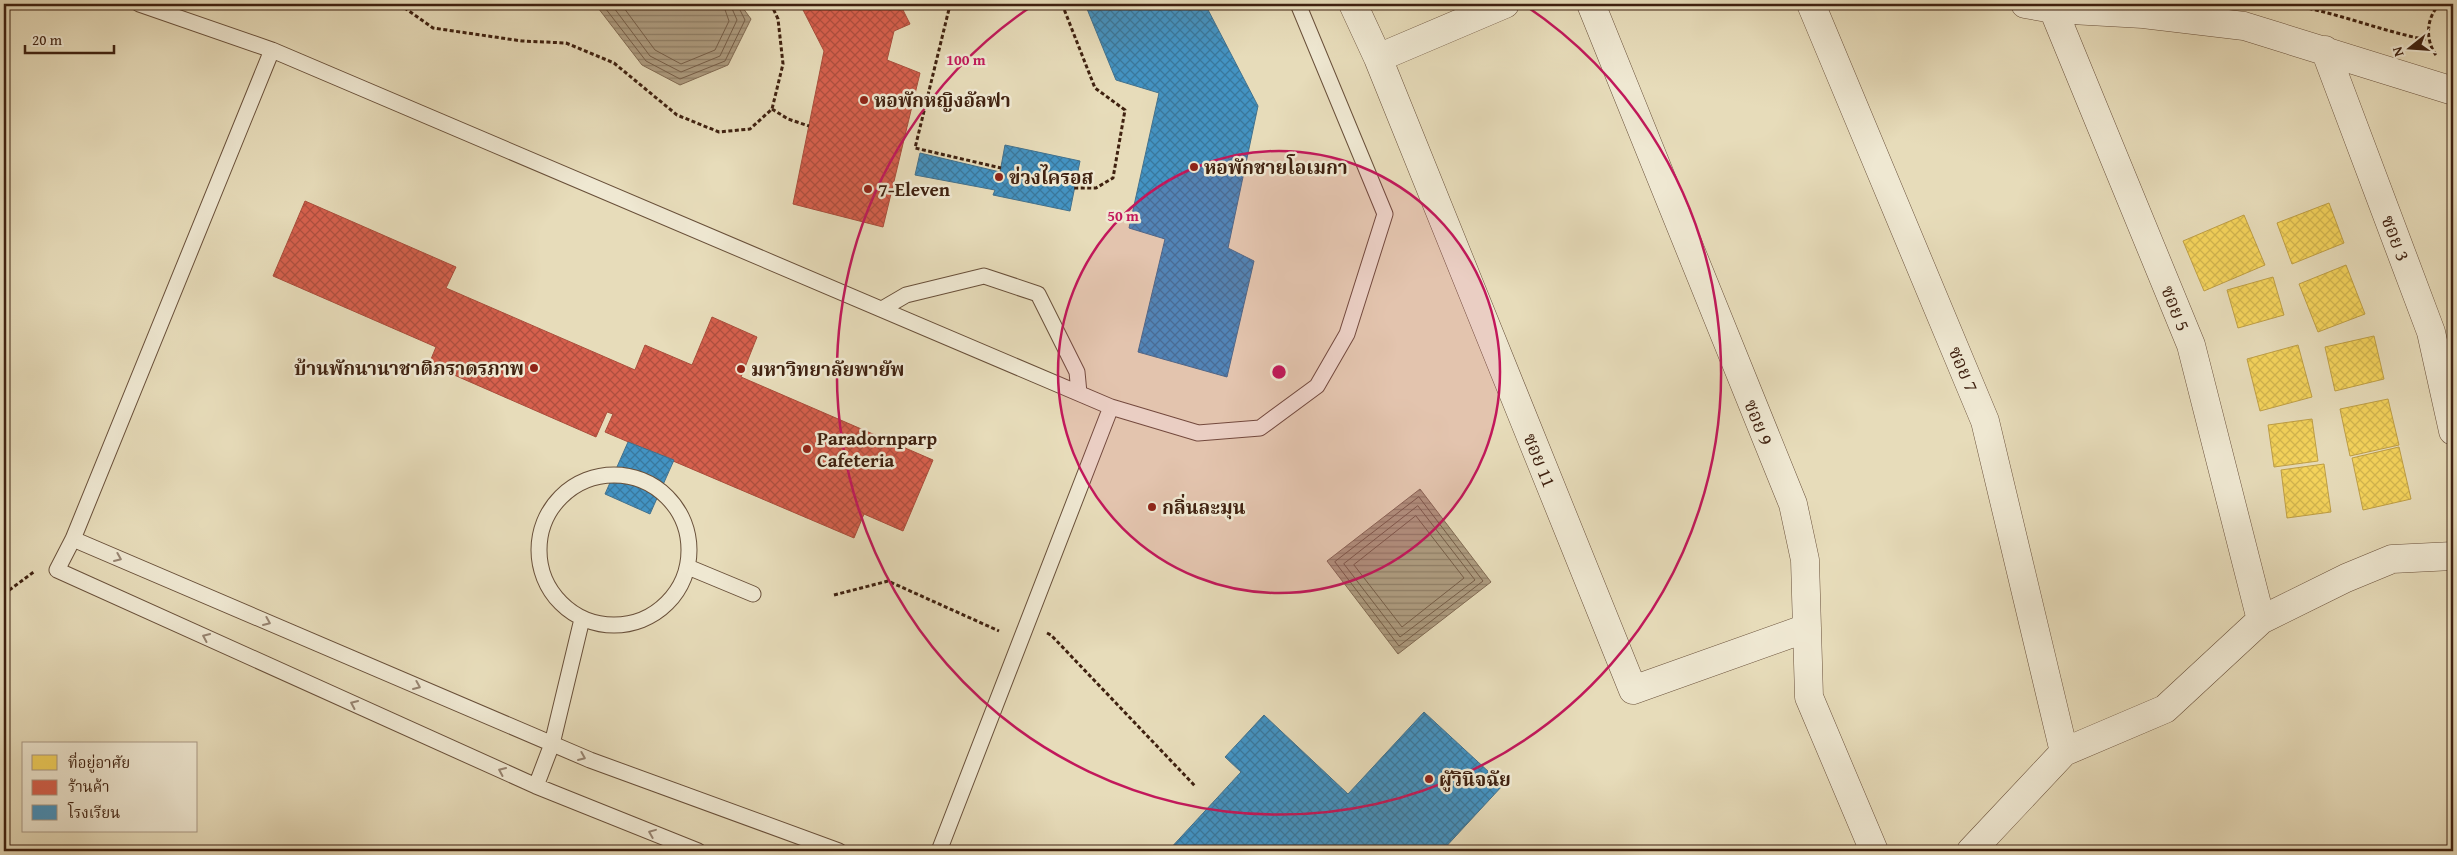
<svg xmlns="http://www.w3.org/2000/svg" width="2457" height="855" font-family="'Gentium Book Plus','Noto Serif Thai',serif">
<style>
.water{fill:url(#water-rules);stroke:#826b53}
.homes{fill:url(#homes-cross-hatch);stroke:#bf9f45}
.shops{fill:url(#shops-cross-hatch);stroke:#a94d3b}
.schools{fill:url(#schools-cross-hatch);stroke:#42718d}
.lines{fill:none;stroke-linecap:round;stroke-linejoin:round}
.shore{stroke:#765e48;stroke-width:1}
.lane-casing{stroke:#69503a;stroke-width:17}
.street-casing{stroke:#69503a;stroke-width:29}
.path{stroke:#3f2110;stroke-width:3;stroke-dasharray:4 2.5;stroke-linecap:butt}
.lane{stroke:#efe8d2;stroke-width:15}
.street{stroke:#efe8d2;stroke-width:28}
.oneway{stroke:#978471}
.ring{fill:none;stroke:#c2185b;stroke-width:2.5}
.poi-dot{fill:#8f2418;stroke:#efe8d2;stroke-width:2}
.labels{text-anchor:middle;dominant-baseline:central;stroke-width:5;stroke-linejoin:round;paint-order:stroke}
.poi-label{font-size:19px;font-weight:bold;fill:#3f2110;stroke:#efe8d2;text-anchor:start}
.street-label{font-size:19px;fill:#3f2110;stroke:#efe8d2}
.centre{fill:#c2185b;stroke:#efe8d2;stroke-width:2.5}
.ring-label{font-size:15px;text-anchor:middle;font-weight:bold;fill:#c2185b;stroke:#efe8d2;stroke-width:5;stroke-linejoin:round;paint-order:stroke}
</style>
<defs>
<pattern id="water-rules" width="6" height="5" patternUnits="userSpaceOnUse" patternTransform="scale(1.25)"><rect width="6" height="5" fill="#ae9c80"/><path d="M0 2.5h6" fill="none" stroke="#8f7f67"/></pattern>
<pattern id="homes-cross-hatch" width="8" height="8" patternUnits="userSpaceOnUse" patternTransform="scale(1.25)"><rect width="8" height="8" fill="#f6d55c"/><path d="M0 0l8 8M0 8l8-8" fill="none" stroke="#d4b74f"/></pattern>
<pattern id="shops-cross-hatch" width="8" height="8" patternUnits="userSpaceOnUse" patternTransform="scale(1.25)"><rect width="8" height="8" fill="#d6604d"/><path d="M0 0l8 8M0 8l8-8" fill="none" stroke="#af4f3f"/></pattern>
<pattern id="schools-cross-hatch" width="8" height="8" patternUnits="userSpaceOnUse" patternTransform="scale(1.25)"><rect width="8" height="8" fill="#4393c3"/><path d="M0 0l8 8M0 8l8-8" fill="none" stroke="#39789d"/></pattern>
</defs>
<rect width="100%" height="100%" fill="#e7dcba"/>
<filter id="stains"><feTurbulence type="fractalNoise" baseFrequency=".004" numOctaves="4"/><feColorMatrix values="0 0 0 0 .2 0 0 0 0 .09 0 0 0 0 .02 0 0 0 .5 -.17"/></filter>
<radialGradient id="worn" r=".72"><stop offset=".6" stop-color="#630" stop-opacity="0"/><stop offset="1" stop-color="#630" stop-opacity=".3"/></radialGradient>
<!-- water -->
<path class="water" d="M595,4h145l11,15 -23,46 -48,20 -38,-20z
M1420,489l71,93 -93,72 -71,-93z"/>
<!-- homes -->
<path class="homes" d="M2329,203l15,40 -52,21 -15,-41z
M2244,215l21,50 -61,26 -21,-50z
M2346,265l19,49 -47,18 -19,-48z
M2273,277l11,38 -46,13 -11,-38z
M2374,336l10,43 -49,12 -10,-44z
M2298,345l14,52 -52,14 -13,-52z
M2388,399l11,46 -49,11 -10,-47z
M2312,419l6,42 -44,6 -6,-42z
M2399,447l12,52 -48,11 -11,-52z
M2324,464l7,48 -44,6 -6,-48z"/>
<!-- shops -->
<path class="shops" d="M800,4h100l10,20 -16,7 -7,29 33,13 -37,154 -90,-23 31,-153z
M305,201l151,66 -10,21 189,82 10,-25 47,20 20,-48 45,20 -16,40 192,83 -30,71 -39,-17 -10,24 -249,-106 8,-18 -6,-2 -11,25 -167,-73 7,-17 -163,-71z"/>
<!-- schools -->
<path class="schools" d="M1085,4h120l53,102 -30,142 26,13 -27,116 -89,-25 27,-113 -36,-11 30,-135 -43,-13z
M1005,145l75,16 -10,50 -77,-16 2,-5 -80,-15 5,-22 80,19z
M628,442l46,18 -24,54 -45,-20z
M1424,712l79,73 -61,66h-274l73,-79 -16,-15 39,-42 84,79z"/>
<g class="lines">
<!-- shore -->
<path class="shore" d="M602,4l44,57 34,18 45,-18 20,-41 -8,-16
M611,4l39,52 31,16 39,-16 17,-36 -7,-16
M621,4l34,46 26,14 34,-14 14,-29 -6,-17
M1419,497l64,84 -84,65 -64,-84z
M1418,506l57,74 -75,57 -56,-73z
M1416,516l48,62 -62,49 -48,-62z"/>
<defs>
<path id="lane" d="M139,4l133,46 839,357 87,26 62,-5 57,-42 30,-52 38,-120 -87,-210
M272,50l-199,489 -16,31 479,216 162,65
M882,309l24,-14 78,-19 54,18 39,78 2,21
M539 550a75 75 0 1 1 150 0a75 75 0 1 1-150 0Z
M73,539l517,221 249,91
M688,567l65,27
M536,786l16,-42 30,-125
M939,851l172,-444"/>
<path id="street" d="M1353,4l25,54 255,632 174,-62
M1591,4l202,500 12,56 4,137 65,154
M1811,4l174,417 79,331
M2025,4l28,5 90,5 101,12 209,65
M2053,9l138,336 70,275
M2325,50l106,282 22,99
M1378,58l127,-54
M1971,851l93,-99 101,-43 96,-89 85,-42 46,-19 61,-3"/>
</defs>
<!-- lane casing -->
<use href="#lane" class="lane-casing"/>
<!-- street casing -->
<use href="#street" class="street-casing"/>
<!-- path -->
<path class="path" d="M399,4l34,24 89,13 44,2 48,20 63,52 42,17 31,-3 22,-20 11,-45 -5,-45 -7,-15
M946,4l3,5 -34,139 86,20
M1062,4l33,84 30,22 -12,68 -17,10h-22
M2283,4c49,6 96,27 145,36
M2436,55c-11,-15 -10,-38 4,-51
M772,109l16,10 21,7
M4,594l31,-23
M834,595l54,-14 111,50
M1047,633l4,2 145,152"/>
<!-- lane -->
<use href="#lane" class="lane"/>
<!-- street -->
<use href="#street" class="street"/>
</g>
<!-- one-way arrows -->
<defs><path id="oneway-chevron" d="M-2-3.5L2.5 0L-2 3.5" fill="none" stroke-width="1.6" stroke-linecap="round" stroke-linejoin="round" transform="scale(1.25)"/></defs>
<g class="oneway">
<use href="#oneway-chevron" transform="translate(118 558) rotate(23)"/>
<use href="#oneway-chevron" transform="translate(267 622) rotate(23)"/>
<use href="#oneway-chevron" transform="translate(206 637) rotate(-156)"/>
<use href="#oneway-chevron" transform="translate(417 686) rotate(23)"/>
<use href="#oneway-chevron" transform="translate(354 704) rotate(-156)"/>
<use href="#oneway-chevron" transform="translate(582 757) rotate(23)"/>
<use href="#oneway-chevron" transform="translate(502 771) rotate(-156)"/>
<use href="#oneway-chevron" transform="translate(652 833) rotate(-158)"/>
</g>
<!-- distance rings -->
<circle cx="1279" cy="372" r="221" fill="#c2185b" fill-opacity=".12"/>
<g class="ring">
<circle cx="1279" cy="372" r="221"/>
<path d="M1526 6A442 442 0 1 1 1032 6"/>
</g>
<!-- markers -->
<g class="poi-dot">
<circle cx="864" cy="100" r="5"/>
<circle cx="1194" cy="167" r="5"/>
<circle cx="999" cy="177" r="5"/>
<circle cx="868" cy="189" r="5"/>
<circle cx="534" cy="368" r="5"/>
<circle cx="741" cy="369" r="5"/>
<circle cx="807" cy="449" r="5"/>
<circle cx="1152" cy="507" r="5"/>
<circle cx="1429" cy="779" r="5"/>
</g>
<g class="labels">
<!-- poi labels -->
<g class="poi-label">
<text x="874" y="100">หอพักหญิงอัลฟา</text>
<text x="1204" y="167">หอพักชายโอเมกา</text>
<text x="1009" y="177">ข่วงไครอส</text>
<text x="878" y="189">7-Eleven</text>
<text x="524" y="368" text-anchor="end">บ้านพักนานาชาติภราดรภาพ</text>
<text x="751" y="369">มหาวิทยาลัยพายัพ</text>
<text x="817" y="438">Paradornparp<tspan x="817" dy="22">Cafeteria</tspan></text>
<text x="1162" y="507">กลิ่นละมุน</text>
<text x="1439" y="779">ผัูวินิจฉัย</text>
</g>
<!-- street labels -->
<g class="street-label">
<text transform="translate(2396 238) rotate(69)">ซอย 3</text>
<text transform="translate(2176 308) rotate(68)">ซอย 5</text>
<text transform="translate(1964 369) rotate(67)">ซอย 7</text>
<text transform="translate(1759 422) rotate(68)">ซอย 9</text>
<text transform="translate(1540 460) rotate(68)">ซอย 11</text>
</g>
</g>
<circle cx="1279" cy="372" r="8" class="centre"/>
<g class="ring-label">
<text x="966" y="65">100 m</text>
<text x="1123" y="221">50 m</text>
</g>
<!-- margin -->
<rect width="2457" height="855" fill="none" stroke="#e7dcba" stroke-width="20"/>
<rect x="5" y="5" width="2447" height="845" fill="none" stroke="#3f2110" stroke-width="2.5"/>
<rect x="10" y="10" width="2437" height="835" fill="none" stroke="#3f2110"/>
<!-- legend -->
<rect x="22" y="742" width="175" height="90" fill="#efe8d2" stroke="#a99884"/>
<rect x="32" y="755" width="25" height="15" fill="#f6d55c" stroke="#a99884"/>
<text x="68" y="768" font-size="15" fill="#3f2110">ที่อยู่อาศัย</text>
<rect x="32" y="780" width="25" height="15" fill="#d6604d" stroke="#a99884"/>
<text x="68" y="792" font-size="15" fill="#3f2110">ร้านค้า</text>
<rect x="32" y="805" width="25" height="15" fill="#4393c3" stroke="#a99884"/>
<text x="68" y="818" font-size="15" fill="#3f2110">โรงเรียน</text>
<!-- north arrow -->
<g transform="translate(2410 48) rotate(253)" stroke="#efe8d2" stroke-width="4" paint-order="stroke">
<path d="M0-4L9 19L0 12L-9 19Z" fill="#3f2110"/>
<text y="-8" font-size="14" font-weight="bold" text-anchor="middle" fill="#3f2110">N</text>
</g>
<!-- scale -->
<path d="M25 45v8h89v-8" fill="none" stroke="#3f2110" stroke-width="2.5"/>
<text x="32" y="45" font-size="15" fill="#3f2110" stroke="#efe8d2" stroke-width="4" paint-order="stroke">20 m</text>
<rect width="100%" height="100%" filter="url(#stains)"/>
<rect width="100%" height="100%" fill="url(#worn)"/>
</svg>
